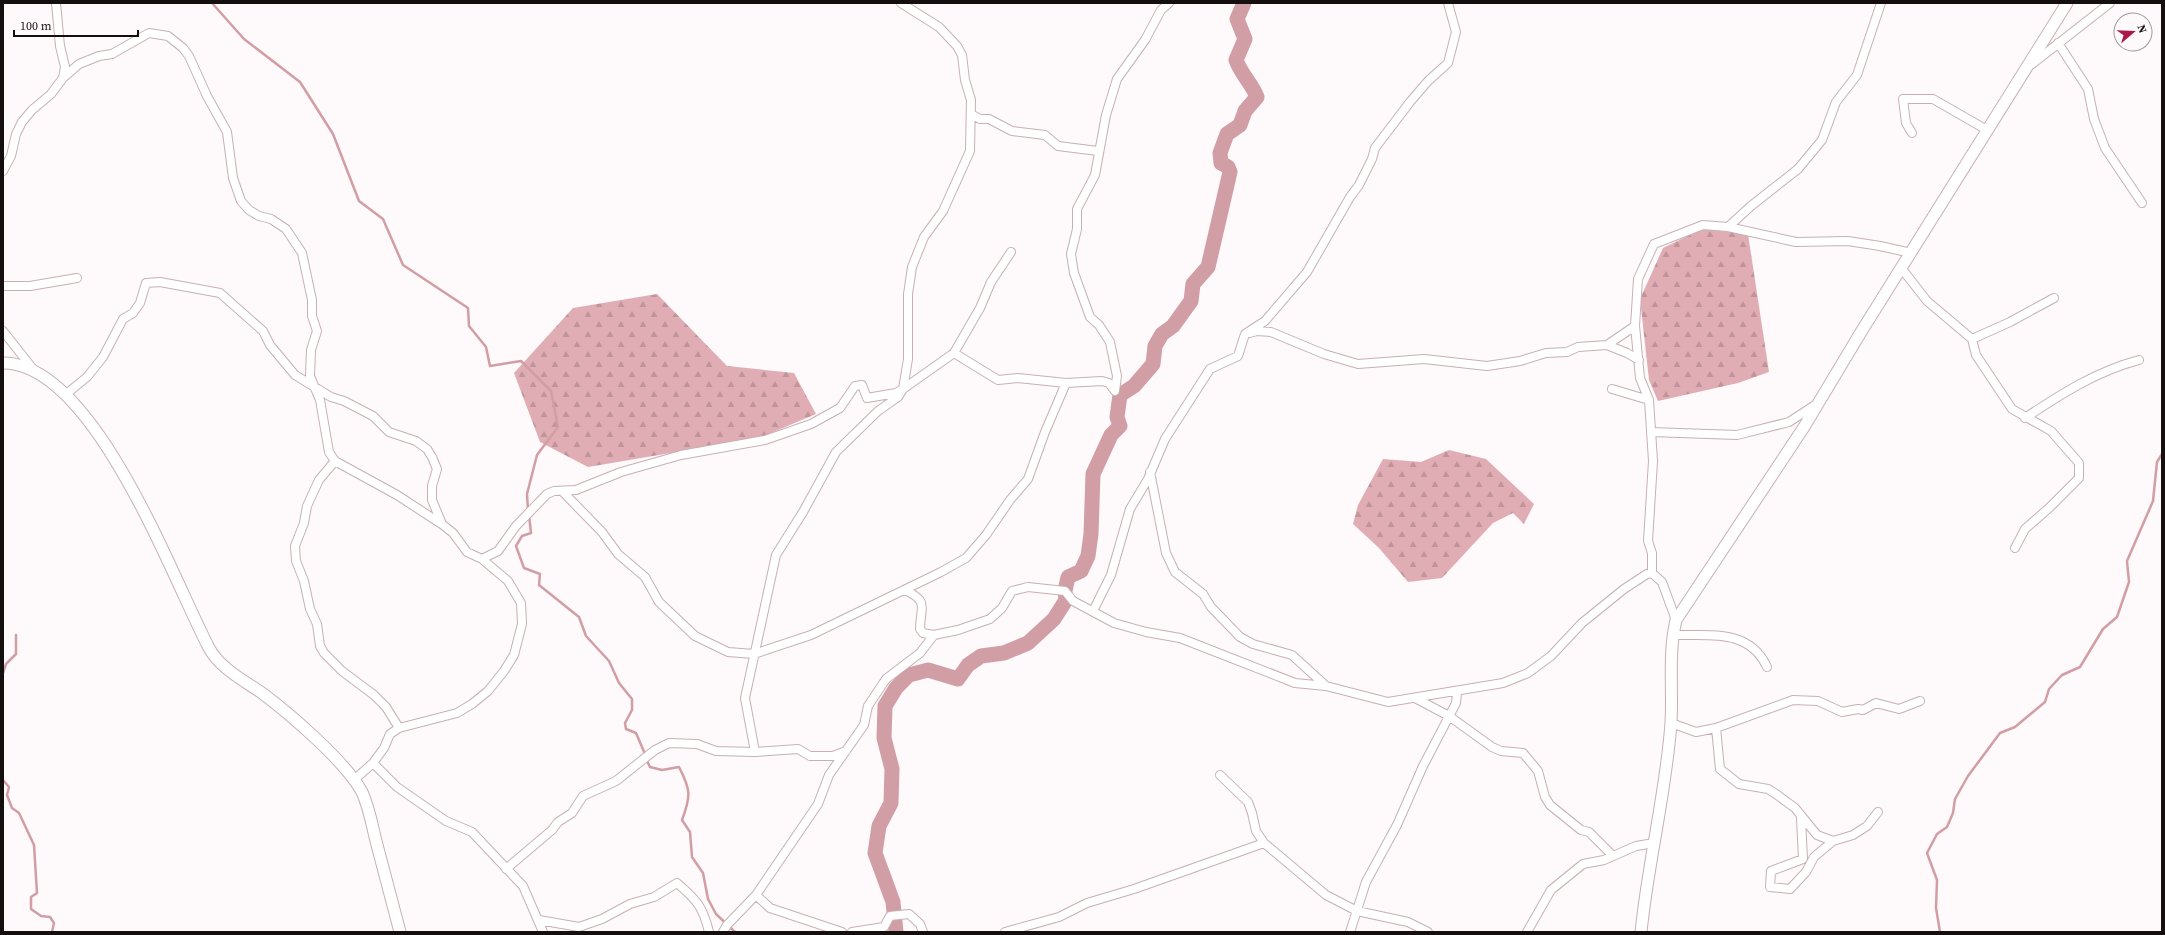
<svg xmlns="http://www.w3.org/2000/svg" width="2165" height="935" font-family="'Source Serif 4',serif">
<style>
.forest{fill:url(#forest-firs)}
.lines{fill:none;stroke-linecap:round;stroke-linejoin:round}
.stream{stroke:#d29ea5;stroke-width:2.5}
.river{stroke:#d29ea5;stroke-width:15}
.street-casing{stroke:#c7b0b3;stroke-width:10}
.secondary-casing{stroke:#c7b0b3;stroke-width:13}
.street{stroke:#fff;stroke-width:8}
.secondary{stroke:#fff;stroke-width:11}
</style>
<defs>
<pattern id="forest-firs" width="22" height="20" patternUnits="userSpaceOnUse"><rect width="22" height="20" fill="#e1adb4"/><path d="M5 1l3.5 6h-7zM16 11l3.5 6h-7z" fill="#c0949a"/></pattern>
</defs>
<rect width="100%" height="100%" fill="#fef9fa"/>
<!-- forest -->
<path class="forest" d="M1702,229l46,5 21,138 -31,11 -80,18 -9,-21 -9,-81 23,-51z
M657,294l70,72 67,7 22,41 -57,24 -171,29 -48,-25 -26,-69 59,-65z
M1449,450l37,9 48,45 -10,20 -11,-11 -20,10 -51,55 -34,4 -29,-34 -26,-24 5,-19 25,-46 38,3z"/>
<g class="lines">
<!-- stream -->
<path class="stream" d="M212,3l32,36 56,43 33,52 26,67 24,18 20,46 65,43 1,18 17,21 4,19 31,-5 30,30 7,36 -21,28 -10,39 1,16
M529,515l2,18 -9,3 -6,10 8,22 16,6 -1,11 40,32 7,19 23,25 10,22 13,16v11l-7,13 1,6 10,4 9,21
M3,673l3,-9 10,-10v-19
M647,761l3,6 12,3 17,-3c12,23 12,29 3,53l8,12 2,25 11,16 5,26 8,15 19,18
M3,780l6,7 -2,8 5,13 7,5 15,32 3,48 -6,4v12l10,7 9,1 4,6 -2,9
M1940,932l-4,-24 1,-28 -10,-27 10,-19 10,-7 6,-14 2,-14 13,-23 32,-43 15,-6 30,-25 4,-13 13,-14 18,-8 23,-38 14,-12 12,-35 -2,-21 26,-60 4,-39 5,-8"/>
<!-- river -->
<path class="river" d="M896,932l-3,-30 -18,-49 4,-27 12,-23 1,-34 -8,-31 1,-32 11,-18 13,-13 19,-5 30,9 10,-14 13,-9 23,-3 24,-10 26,-24 12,-19 -1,-9 3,-14 13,-6 7,-15 3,-22 2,-60 18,-39 9,-9 -3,-9 3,-22 14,-9 19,-22 2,-18 7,-12 11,-8 18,-25 2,-17 15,-17 22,-95 -2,-5 -7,-4 -1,-10 7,-19 13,-9 5,-14 12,-14c-5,-13 -16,-23 -21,-37l9,-21 -8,-20 7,-16"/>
<defs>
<path id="street" d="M2058,43l30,46 6,30 11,29 37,55
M2032,64l78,-61
M63,78l16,-14 20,-8 13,-2 37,-21 19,3 15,12 6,8 18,40 20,36 6,46 8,23 8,9 10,6 12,3 15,10 16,24 10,47v16l5,15 -6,19 -1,26 10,24 9,52 6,9 62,34 46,30 10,8 14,19 15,7 16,-8 18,-25 31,-32 7,-3 22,-1 45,-18 60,-17 84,-15 46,-16 29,-16 15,-22 7,-1 5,13 29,-5 7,-4 51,-36 26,-45 11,-26 20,-30
M971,114l9,5h9l23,12 33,4 13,11 40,5
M1912,133l-6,-10 -3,-24h30l54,31
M3,171l8,-15 5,-22 6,-12 10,-12 19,-16 12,-16 2,-11 -5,-21 -4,-43
M1728,227l23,-21 47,-37 24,-29 14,-38 21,-27 24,-72
M1902,269l25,32 45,38 4,16 36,54 39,22 28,32v15l-30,30 -24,21 -10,19
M3,286h27l47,-8
M3,331l30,38
M1249,333l8,-2 14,1 53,22 34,10 66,-5 63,7 33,-5 26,-8 21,-1 11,-5 29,-2 20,8 12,7
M1972,339l38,-17 44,-24
M1607,345l28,-19
M954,353l44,27 20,-2 48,5 36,-2 7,2 6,8 2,-15 -7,-34 -11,-17 -9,-8 -16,-44 -3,-19 6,-25v-20l18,-34 11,-60 11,-36 28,-39 16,-30 8,-7
M1612,389l37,11
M65,395l22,-18 16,-20 20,-38 10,-6 7,-10 6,-20 14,-1 60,11 43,38 7,14 25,30 36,22 13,4 29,15 16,16 27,9 11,8 5,8 5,12 -5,17v14l10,24
M2025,418c36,-24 72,-47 114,-58
M1651,432l86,3 52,-13 26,-17
M335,461l-16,19 -12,26 -3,17 -9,23 1,15 8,20 6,28 7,15 3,22 4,7 18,18 32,24 12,12 13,21
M1150,472l16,81 9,19 28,22 8,13 29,30 13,7 39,11 34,31 62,16 115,-19 25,-10 23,-17 31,-33 42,-34 23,-15 5,-1 10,9 14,38
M562,491l40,41 16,22 27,23 14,25 36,34 33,16 26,2 57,-19 130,-63 25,-14 20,-23 24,-35 18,-21 17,-47 21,-49
M1652,573v-20l-4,-12 5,-80 -4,-61 -9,-22 -5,-52 3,-47 16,-35 49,-19 25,2 68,15 52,-1 32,5 31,7
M905,590c25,12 15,17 15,39l3,4 11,2
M1093,611l18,-36 19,-66 18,-30 17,-40 45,-70 28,-13 7,-22 20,-13 42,-49 43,-75 9,-12 13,-26 3,-11 35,-46 18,-21 20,-18 8,-31 -8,-29
M1673,635c36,1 76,-7 94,32
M1415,698l34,18 43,31 9,4 22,2 15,18 7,26 5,8 31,25 8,2 24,24
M1671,723l25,9 20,-4 77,-28 25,1 24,11 16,-3 5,1 13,-7 23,6 21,-8
M1716,728l4,41 19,15 29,5 8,5 19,14 22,27 16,6 20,-6 14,-9 11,-14
M846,751l-13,5h-23l-12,-7 -43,3 -10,-54 31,-143 27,-43 33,-60 42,-41 20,-14 5,-8 5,-30v-65l4,-27 12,-30 19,-26 27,-60 1,-51 -6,-20 -3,-25 -5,-9 -18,-19 -38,-24
M373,763l24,24 49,34 26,11 51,54 20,46
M1220,775l28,27 4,11 4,18 8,12 62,52 31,16 51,11 20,10
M354,780l19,-17 11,-15 6,-14 9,-6 58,-15 15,-9 16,-13 16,-20 10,-16 8,-31 -1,-21 -13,-22 -26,-22
M1801,818l2,41 -32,12 -1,16 20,2 16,-17 8,-15 19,-16
M506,869l46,-39 6,-8 14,-9 11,-17 33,-15 39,-31 14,-7 28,1 19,7 39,1
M756,895l14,13 72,24
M539,920l40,7 23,-8 28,-15 24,-7 23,-14c20,17 26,24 32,49
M723,932l4,-7 29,-30 62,-91 11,-29 35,-50 4,-19 18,-27 34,-26 14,-18 24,-5 32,-11 12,-11 10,-17 16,-4 37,4 8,10 41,22 32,9 34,6 115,45 31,3
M852,932l32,-5 6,-11 19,-2 11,10 3,8
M1005,932l54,-15 28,-14 47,-14 130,-46
M1350,932l16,-50 31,-57 26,-59 33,-63 1,-11
M1527,932l24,-42 32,-26 21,-4 32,-14 18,-3"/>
<path id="secondary" d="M3,363c91,0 169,214 205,283 10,21 35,34 54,47 28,21 84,69 100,99 7,15 10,33 14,49 8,30 16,61 24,91
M1641,932c7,-70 25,-139 30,-209 2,-34 -3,-69 5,-103l128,-193 57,-95 206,-329"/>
</defs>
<!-- street casing -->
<use href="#street" class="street-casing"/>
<!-- secondary casing -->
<use href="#secondary" class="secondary-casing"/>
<!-- street -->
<use href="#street" class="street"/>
<!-- secondary -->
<use href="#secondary" class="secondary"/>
</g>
<!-- border -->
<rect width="2165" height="935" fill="none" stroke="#150e0f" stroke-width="8"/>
<!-- north arrow -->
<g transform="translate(2133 32) rotate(71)"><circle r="19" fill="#fef9fa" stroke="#a19b9c"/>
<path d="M0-3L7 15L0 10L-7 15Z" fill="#ab1747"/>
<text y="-6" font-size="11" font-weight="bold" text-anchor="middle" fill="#150e0f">N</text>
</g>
<!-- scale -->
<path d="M14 30v6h124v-6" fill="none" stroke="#150e0f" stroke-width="2"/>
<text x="20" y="30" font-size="12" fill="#150e0f" stroke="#fef9fa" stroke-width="3" paint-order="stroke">100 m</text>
</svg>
